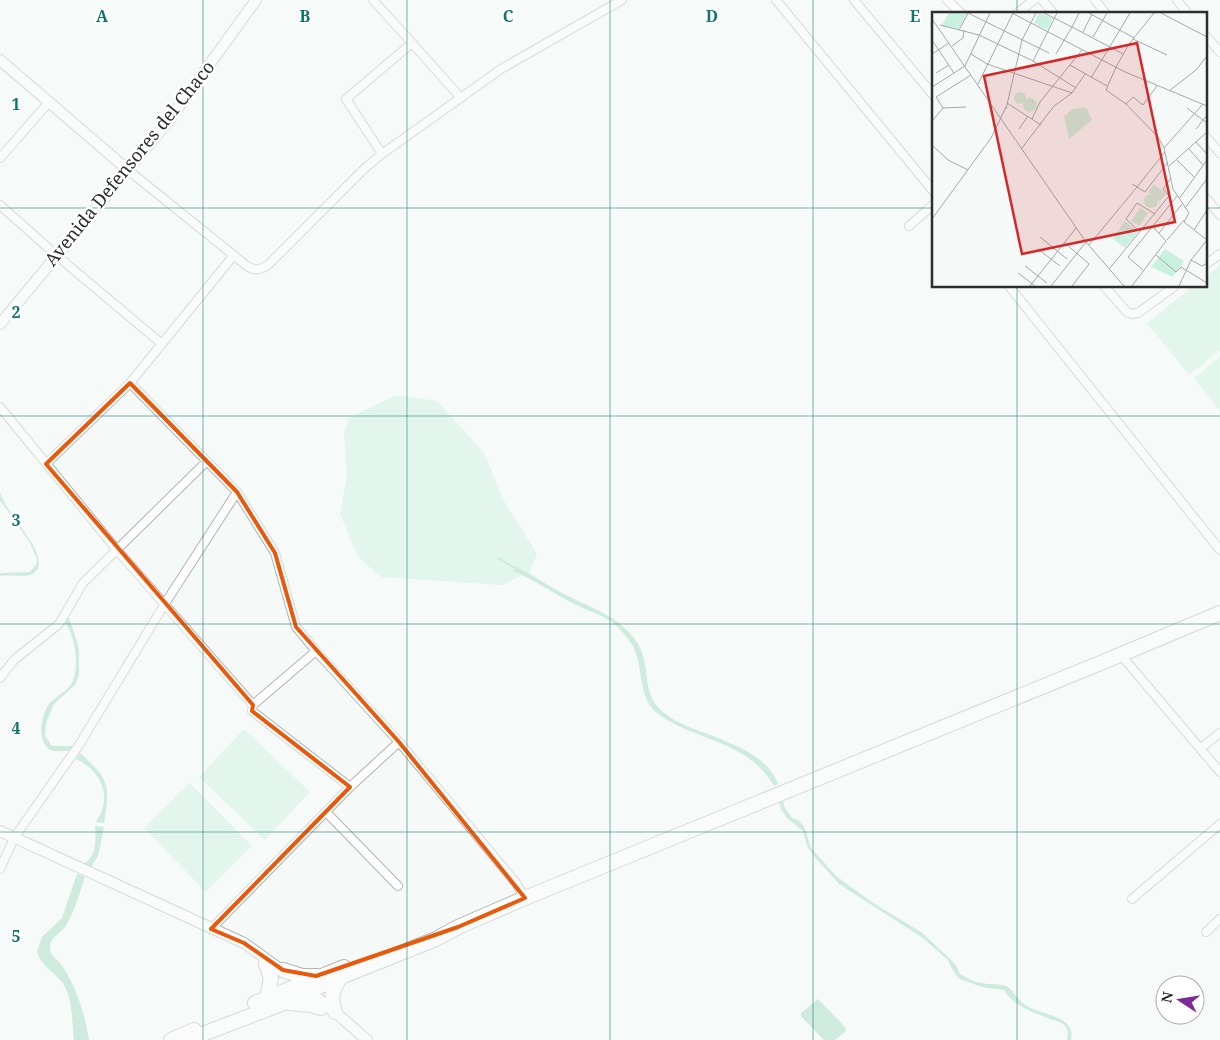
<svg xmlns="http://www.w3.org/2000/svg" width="1220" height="1040" font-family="'Noto Serif',serif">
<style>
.green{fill:#caf1df}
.water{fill:#9edabf}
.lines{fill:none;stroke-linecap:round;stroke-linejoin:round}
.stream{stroke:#9edabf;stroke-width:2}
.street-casing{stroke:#b0b5b2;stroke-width:10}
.secondary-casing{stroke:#b0b5b2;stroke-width:12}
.highway-casing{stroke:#b0b5b2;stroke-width:16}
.street{stroke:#fff;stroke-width:8}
.secondary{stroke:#fff;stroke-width:10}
.highway{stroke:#fff;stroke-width:14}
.marked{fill:none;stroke:#e8590c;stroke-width:4;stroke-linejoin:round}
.grid{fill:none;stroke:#0f766e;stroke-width:1;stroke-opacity:0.55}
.labels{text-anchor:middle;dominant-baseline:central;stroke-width:5;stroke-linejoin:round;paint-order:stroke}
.street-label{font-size:18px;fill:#2d2f2e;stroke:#fff}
.inset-road{fill:none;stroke:#a5a9a7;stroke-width:1}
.view{fill:#d62828;fill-opacity:0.15;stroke:#d62828;stroke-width:2.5}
.inset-edge{fill:none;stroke:#2d2f2e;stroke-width:2.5}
.grid-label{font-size:16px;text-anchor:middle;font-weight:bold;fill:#0f766e;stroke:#fff;stroke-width:5;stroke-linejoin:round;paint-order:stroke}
</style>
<rect width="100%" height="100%" fill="#f5faf8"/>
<!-- green -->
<path class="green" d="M1220,265v85l-31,25 -42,-52 46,-37h13v-10z
M1220,357v54l-26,-33z
M396,395l41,6 47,52 20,48 33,53 -8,18 -27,13 -121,-8 -23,-20 -18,-43 7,-38 -3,-42 5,-16z
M244,729l66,63 -45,48 -66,-63z
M190,783l62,63 -46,46 -62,-64z"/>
<!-- water -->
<path class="water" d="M0,493c4,9 8,17 14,24 7,11 35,43 21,55 -8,7 -25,2 -35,4l1,-3 29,-1 6,-7 1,-6 -8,-18 -25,-35 -4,-6z
M514,566c16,7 30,17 46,26 28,15 60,23 78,52 16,29 -1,52 33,74 33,20 92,26 107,66l-4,2c-27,-47 -79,-44 -117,-73 -21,-17 -12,-49 -26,-70 -5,-8 -16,-20 -24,-24 -10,-6 -21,-9 -31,-14 -22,-11 -41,-25 -63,-34z
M67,614l5,12 7,24v25l-4,10 -21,19 -8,19 -1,13 7,10h21l-3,5c-7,-1 -13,2 -19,-1 -15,-7 -10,-36 -2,-46 6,-7 15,-11 21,-18 11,-16 6,-52 -7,-66z
M80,753c30,27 30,31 24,70l-8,-1c17,-25 6,-51 -20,-63z
M783,801l2,7 7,10 6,2 6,6 7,22 25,28 37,27 48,29 28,26 7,7 4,9c7,4 14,8 21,9 8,2 20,0 27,4 6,4 10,14 19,19 16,10 49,9 44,34h-4c1,-6 2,-10 -3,-15 -3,-4 -9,-4 -14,-6 -17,-7 -36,-12 -46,-29l-22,-3 -22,-8 -5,-5 -8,-15 -27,-23 -81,-52 -26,-29 -6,-9 -4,-15 -16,-13 -6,-9 -2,-7z
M95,826l9,1 -6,29 -7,11 -7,-3c13,-9 12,-24 11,-38z
M77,874l8,3c-5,15 -10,33 -18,47 -4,8 -15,12 -17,21 -1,12 8,14 13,22 14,22 22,48 26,73h-15c-2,-18 -1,-43 -12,-58 -9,-11 -21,-16 -25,-30l5,-15 20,-19z
M818,999l28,29 -1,4 -10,8h-11l-23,-24v-3z"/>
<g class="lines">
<!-- stream -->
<path class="stream" d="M498,558l17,10"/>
<defs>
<path id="street" d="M373,0l39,43 -66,56 36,55
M776,0l158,192
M854,0l80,96
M947,0l15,14
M1042,0l12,14
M1095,0l11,14
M1177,0l11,14
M1016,14l18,-14
M1206,36l14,16
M412,43l49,55
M1206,137l14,16
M0,158l49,-56
M128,170l119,96c8,5 13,4 21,-1l97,-97 17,-14 119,-85 121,-69
M1206,198l14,17
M0,205l56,50 106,89
M909,226l25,-22
M1206,264l14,-10
M1009,286l211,264
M1104,286l23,26 5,2 6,-1 37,-27
M130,383l107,109 38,61 21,74 20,24 83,91 117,141 9,15
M0,407l117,143 136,155 -1,6 98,76
M46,464l84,-81 104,-128
M1121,655l99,117
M0,678l14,-18 45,-36 24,-41 124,-122
M253,705l63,-54
M1201,748l19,-15
M326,812l72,74
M0,869l14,-31 65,-93 85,-140 73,-113
M1132,899l88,-75
M211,929l139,-142 49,-45
M1206,932l14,-13"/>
<path id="secondary" d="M0,60l128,110
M0,324l170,-205 86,-119
M0,831l244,112 43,31
M304,988l31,24 32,28"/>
<path id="highway" d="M266,964l5,14 -4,20
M283,970l19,6h15
M255,1003l89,-36
M289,1003l22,2 10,3
M335,1012c-5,-13 -3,-22 5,-34
M171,1040l23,-10
M187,1040l97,-37 59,-27 93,-37 22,-12 67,-29 578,-236 117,-49"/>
</defs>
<!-- street casing -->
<use href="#street" class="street-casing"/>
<!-- secondary casing -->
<use href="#secondary" class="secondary-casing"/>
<!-- highway casing -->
<use href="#highway" class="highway-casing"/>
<!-- street -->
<use href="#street" class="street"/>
<!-- secondary -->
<use href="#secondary" class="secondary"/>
<!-- highway -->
<use href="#highway" class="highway"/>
</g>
<!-- marked area -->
<path d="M0 0H1220V1040H0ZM130,383l107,109 38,61 21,74 103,115 126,156 -67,29 -142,49 -33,-6 -39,-27 -33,-14 139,-142 -98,-76 1,-6 -207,-241z" fill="#f5faf8" fill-opacity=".55" fill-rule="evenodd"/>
<path class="marked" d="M130,383l107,109 38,61 21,74 103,115 126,156 -67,29 -142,49 -33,-6 -39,-27 -33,-14 139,-142 -98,-76 1,-6 -207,-241z"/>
<!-- grid -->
<path class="grid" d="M203,0v1040M407,0v1040M610,0v1040M813,0v1040M1017,0v14M0,208h934M1206,208h14M1017,286v754M0,416h1220M0,624h1220M0,832h1220"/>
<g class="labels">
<!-- street labels -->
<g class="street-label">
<text transform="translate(129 163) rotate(-51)">Avenida Defensores del Chaco</text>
</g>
</g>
<!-- overview -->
<g transform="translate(932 12)">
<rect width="275" height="275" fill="#f5faf8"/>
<path d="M17,1h18l-8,16 -18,-3zM107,1l14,5 -6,12 -13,-7zM82 86a6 6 0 1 1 12 0a6 6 0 1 1-12 0ZM91 93a7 7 0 1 1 14 0a7 7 0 1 1-14 0ZM154,95l6,13 -23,19 -5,-22 8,-8zM222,172l12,10 -6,7 -12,-9zM212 189a7 7 0 1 1 14 0a7 7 0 1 1-14 0ZM208,196l8,5 -9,13 -8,-5zM193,209l13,11 -6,8 -13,-11zM187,218l12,10 -6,8 -13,-10zM233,237l19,12 -11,16 -22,-10z" fill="#caf1df"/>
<path class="inset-road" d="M36,1l81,40M80,1l19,10M112,1l28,14 7,-14M157,1l45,25M229,1l46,24M0,7l154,223 38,44M99,11l94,49 82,34M8,13l39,10 54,26 43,27M27,18l9,-17M151,20l9,-18M161,25l14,-24M201,27l34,16M0,28l22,33M20,34l11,-8 1,-8M0,42l17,-11M39,42l16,10 85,29M124,42l16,-27 51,27M101,49l24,-48M138,53l37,21M184,55l-10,23 20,14 32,33 6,11 9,41 16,24 -5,9 23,18M184,55l13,-23 25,-31M4,61l13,-8M159,66l39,-65M46,72l35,-71M0,75l33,-21 25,-53M237,79l27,-21 11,-14M75,91l34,22M194,92l7,-7 10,8 14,-19M11,96l23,-1M255,96l20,15M74,97l16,-69 14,-27M100,107l8,-17 42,-52M0,109l11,-13 -7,-11 35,-22M87,117l9,-13M264,117l11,-14M264,130l11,12M0,133l16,15 20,10M90,136l32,-42 18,-13 13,-19M232,136l39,-44M257,137l14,16M245,148l17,17M237,154l38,-34M200,172l5,3 28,-35M247,187l28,-39M253,196l22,-29M0,207l59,-81 15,-31M262,218l13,-20M208,220l-14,-13 11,-16 18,11M227,221l23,-29M108,225l27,22M235,228l17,-20M133,231l24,21 -17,22M157,233l48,-58 8,5 23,-30M106,237l22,17M224,243l20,17 5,-5 26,16M259,248l11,6 5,-3M93,254l22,17M178,256l59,-72 -6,-7 8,-11M212,259l-16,-14 49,-61M86,261l17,13M98,274l46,-58M119,274l35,-44M200,274l34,-45 -13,-14M247,274l12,-26 16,-20"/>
<path class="view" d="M205,31l38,179 -153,32 -38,-178z"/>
<rect width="275" height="275" class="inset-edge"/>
</g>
<g class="grid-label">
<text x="102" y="22">A</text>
<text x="305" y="22">B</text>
<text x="508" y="22">C</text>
<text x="712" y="22">D</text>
<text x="915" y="22">E</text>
<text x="16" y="110">1</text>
<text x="16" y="318">2</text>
<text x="16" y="526">3</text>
<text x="16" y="734">4</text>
<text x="16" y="942">5</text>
</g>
<!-- north arrow -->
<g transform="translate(1180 1000) rotate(282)"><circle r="24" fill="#ffffff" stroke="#abacab"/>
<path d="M0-4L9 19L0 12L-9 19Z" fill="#7b2a9a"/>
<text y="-8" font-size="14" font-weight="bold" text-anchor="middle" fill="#2d2f2e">N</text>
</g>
</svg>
